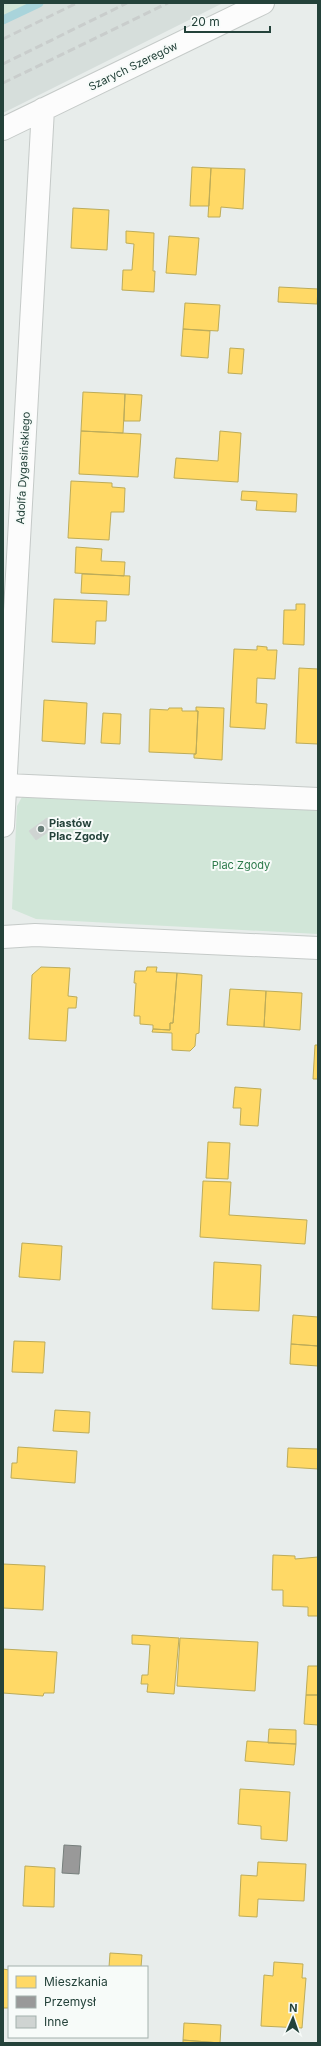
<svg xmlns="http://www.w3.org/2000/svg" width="321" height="2046" font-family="Inter,sans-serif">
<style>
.built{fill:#d6dedb}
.green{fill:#d1e6d8}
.homes{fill:#ffd966;stroke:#bdac59}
.industry{fill:#999;stroke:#767f7c}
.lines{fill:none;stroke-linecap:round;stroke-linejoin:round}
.stream{stroke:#a9d4db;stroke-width:9}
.building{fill:#cfd4d2;stroke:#d1d6d4}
.street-casing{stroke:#c5cac8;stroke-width:24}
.street{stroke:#fcfcfc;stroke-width:22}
.rail{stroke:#c9cdcc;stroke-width:3;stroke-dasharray:8 4;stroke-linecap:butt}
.poi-dot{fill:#697e78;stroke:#f7fbf9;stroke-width:1.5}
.labels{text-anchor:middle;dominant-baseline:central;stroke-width:4;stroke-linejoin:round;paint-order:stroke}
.street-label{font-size:11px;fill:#24423a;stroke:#f7fbf9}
.poi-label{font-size:11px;font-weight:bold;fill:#24423a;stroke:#f7fbf9;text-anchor:start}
.park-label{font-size:11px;fill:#2d7a4b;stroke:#f7fbf9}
</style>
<rect width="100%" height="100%" fill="#e8edeb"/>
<!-- built -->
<path class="built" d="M39,3h184l-220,110v-93z"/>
<!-- green -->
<path class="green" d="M3,3h36l-36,17z
M33,792l285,11v131l-282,-15 -24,-10 5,-103 5,-9z"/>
<!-- homes -->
<path class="homes" d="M192,167l19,1 -2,38h-19z
M211,168l34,1 -2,40 -22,-2 -1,10h-12z
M73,208l36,2 -2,40 -36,-2z
M126,231l28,2 -1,38h2l-1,21 -32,-2 1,-20h9l2,-26 -8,-1z
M169,236l30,2 -3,37 -30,-2z
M279,287l39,2 -1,15 -39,-2z
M185,303l35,2 -2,26 -35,-2z
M183,329l27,2 -2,27 -27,-2z
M230,348l14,1 -2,25 -14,-1z
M83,392l42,2 -2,39 -42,-2z
M125,394l17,1 -2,26h-16z
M81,431l60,3 -3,43 -59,-3z
M220,431l21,2 -3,49 -64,-4 2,-20 42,3z
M71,481l41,2v4l13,1 -1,24h-13l-2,28 -41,-2z
M242,491l55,3 -1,18 -40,-2 1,-9 -16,-1z
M76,547l26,2 -1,12 24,1 -1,14 -49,-3z
M82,574l48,2 -1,19 -48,-2z
M54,599l53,2 -1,20h-10l-1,23 -43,-2z
M296,604h9l-1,41 -21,-1 1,-34h12z
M257,646l10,1v3h10l-2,29 -18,-1 -1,25 11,1 -2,25 -35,-2 4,-78 23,1z
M299,668l19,1v75l-22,-1z
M44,700l43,3 -2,41 -43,-3z
M196,707l28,1 -2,52 -28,-2v-4h2l2,-43h-2z
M169,708h13v3h16l-2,43 -47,-2 1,-43 18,1z
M103,713l18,1 -1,30 -19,-1z
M41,967l29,1 -2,28 9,1 -1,11h-8l-2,33 -37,-2 3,-64z
M147,967h10l-1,5 21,1 -4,50h-3v7l-17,-1v-4l-13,-1v-8h-6l2,-33h-2l1,-12h11z
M177,973l25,2 -3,58 -3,1 -1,12 -5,5 -18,-1v-17l-20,-1 1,-3 17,1v-7h3z
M230,989l36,2 -2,36 -37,-2z
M266,991l36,2 -2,37 -36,-3z
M315,1045h3v34h-5z
M235,1087l26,2 -3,37 -18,-1 1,-17h-8z
M208,1142l22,1 -2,36 -22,-1z
M203,1181l28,1 -2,33 78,5 -2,24 -105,-7z
M22,1243l40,3 -2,34 -41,-3z
M214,1262l47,3 -2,46 -47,-2z
M293,1315l25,2v29l-27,-2z
M14,1341l31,1 -2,31 -31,-1z
M291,1344l27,2v20l-28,-2z
M55,1410l35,2 -1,21 -36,-2z
M18,1447l59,4 -2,32 -64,-5 1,-15h5z
M288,1448l30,1v20l-31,-2z
M273,1555l22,1v3l23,-2v59h-10v-9l-25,-1v-16h-11z
M3,1564l42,2 -2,44 -40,-2z
M132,1635l47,3 -5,56 -27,-2 1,-8h-7l1,-9h6l2,-30 -18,-1z
M180,1638l78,4 -3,49 -78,-5z
M3,1649l54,3 -3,41h-10l-1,3 -40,-3z
M308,1666h10v29h-12z
M306,1695h12v30l-14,-1z
M269,1729l27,1v14l-28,-1z
M247,1741l49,3 -2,21 -49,-4z
M240,1789l50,3 -3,49 -26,-2v-13l-23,-2z
M258,1862l48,2 -2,37 -46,-2 -1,18 -18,-1 2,-41 16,1z
M25,1866l30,2 -1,39 -31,-1z
M110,1953l32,2 -1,12h-32z
M274,1962l29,2 -1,14h4l-4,50 -41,-2 3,-51 9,1z
M3,1969l6,1v38h-6z
M184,2023l37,2 -1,18 -37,-3z
M183,2040l37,3h8h-45z"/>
<!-- industry -->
<path class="industry" d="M64,1845l17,1 -2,28 -17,-1z"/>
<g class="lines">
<!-- stream -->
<path class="stream" d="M3,20l36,-17"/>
</g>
<!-- building -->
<path class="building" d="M47,818l7,10 -18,12 -7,-9z"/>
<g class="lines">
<defs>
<path id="street" d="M3,129l260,-126
M6,785l312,14
M3,826l40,-717
M3,937l32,-2 283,13"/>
</defs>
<!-- street casing -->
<use href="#street" class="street-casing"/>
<!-- street -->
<use href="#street" class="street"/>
<!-- rail -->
<path class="rail" d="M3,39l74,-36
M3,64l124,-61
M3,83l165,-80"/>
</g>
<!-- markers -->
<circle class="poi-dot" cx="41" cy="829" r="4"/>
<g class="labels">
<!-- street labels -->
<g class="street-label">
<text transform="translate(133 66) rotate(-26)">Szarych Szeregów</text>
<text transform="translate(23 468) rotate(-87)">Adolfa Dygasińskiego</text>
</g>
<!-- poi labels -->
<g class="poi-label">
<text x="49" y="823">Piastów<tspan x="49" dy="13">Plac Zgody</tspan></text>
</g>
<!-- park labels -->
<g class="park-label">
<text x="241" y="865">Plac Zgody</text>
</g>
</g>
<!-- border -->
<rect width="321" height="2046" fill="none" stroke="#24423a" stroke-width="8"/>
<!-- legend -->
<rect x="8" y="1966" width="140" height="72" fill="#f7fbf9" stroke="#a3b1ad"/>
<rect x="16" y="1976" width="20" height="12" fill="#ffd966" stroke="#a3b1ad"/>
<text x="44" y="1986" font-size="12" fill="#24423a">Mieszkania</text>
<rect x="16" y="1996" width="20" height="12" fill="#999999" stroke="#a3b1ad"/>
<text x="44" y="2006" font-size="12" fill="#24423a">Przemysł</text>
<rect x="16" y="2016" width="20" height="12" fill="#cfd4d2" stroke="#a3b1ad"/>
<text x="44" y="2026" font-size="12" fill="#24423a">Inne</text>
<!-- north arrow -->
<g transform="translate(293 2018) rotate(2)" stroke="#f7fbf9" stroke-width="3" paint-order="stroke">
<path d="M0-3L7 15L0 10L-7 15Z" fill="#24423a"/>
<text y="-6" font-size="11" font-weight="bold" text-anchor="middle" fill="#24423a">N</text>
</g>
<!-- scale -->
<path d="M185 26v6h85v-6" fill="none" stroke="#24423a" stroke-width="2"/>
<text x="191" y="26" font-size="12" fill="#24423a" stroke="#f7fbf9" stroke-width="3" paint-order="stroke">20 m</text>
</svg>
